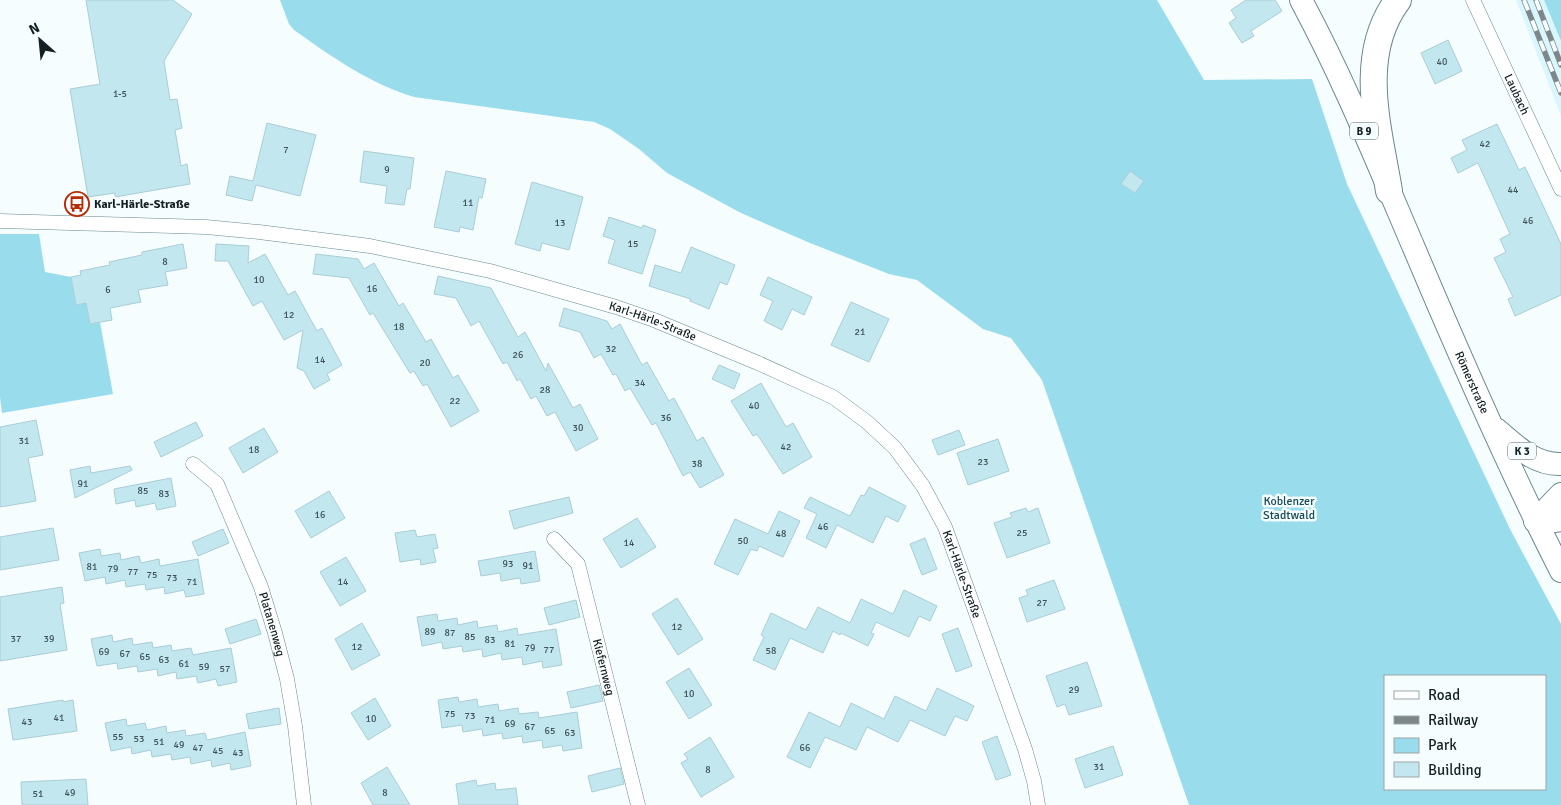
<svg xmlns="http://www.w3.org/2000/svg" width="1561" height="805" font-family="Signika,sans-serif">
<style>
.built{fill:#dbf7fe}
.green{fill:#99dcec;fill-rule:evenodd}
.building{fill:#c2e7ef;stroke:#a9cdd6}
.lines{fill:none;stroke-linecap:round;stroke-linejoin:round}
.street-casing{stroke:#678991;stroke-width:15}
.primary-casing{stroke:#678991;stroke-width:24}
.highway-casing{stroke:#678991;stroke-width:28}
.street{stroke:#fff;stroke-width:14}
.primary{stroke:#fff;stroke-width:22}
.highway{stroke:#fff;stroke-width:26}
.rail-casing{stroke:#7e888b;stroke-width:5.5}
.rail{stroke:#f6fdff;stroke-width:4;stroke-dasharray:11;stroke-linecap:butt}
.labels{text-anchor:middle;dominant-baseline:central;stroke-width:5;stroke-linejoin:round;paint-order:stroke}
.number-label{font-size:10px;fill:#3f5258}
.shield{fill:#f6fdff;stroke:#576366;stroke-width:1}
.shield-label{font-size:11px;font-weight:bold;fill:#132125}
.street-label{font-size:12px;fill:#132125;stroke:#f6fdff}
.poi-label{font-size:12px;font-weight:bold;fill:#132125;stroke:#f6fdff;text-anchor:start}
.park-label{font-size:12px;fill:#184a55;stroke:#f6fdff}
</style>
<rect width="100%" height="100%" fill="#f6fdff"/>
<!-- built -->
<path class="built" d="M1516,0h28l17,41v75z"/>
<!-- green -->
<path class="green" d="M280,0h877l47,80 108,-1 35,105 164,347 50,93v181h-372l-147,-425 -31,-42 -28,-9 -66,-49 -28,-6 -79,-31 -69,-30 -74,-40 -28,-24 -29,-20 -16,-7 -180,-25c-45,-14 -82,-40 -120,-67l-5,-6zM1385,676h160v113h-160z
M1544,0h17v41z
M0,234h39l6,38 26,5 5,28 10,-2 4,21 10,-2 13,72 -111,19 -2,-16z"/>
<!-- building -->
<path class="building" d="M86,0h87l19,14 -28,47 6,39 7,-1 5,29 -7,2 6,36 6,-2 3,20 -75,13v-4l-27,4 -18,-108 30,-5z
M1246,0h29l7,11 -31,20 3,5 -12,7 -13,-20 7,-5 -5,-8z
M1448,40l14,31 -27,13 -14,-31z
M267,123l49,12 -16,61 -44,-11 -4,16 -26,-6 4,-19 23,5z
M1497,124l22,46 6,-3 36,77v51l-46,21 -7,-17 5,-2 -19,-39 12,-6 -6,-13 10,-5 -32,-71 -20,10 -7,-15 16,-8 -5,-10z
M364,151l50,7 -4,31h-3l-3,16 -19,-2 2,-17 -27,-4z
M446,171l40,8 -4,19 -3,-1 -6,33 -13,-3 -1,5 -25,-5z
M1130,171l14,10 -9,12 -14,-9z
M532,182l51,15 -14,53 -27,-7 -2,8 -25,-7z
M609,217l33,11 1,-3 13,5 -14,44 -34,-11 7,-23 -12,-4z
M183,244l4,24 -22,4 3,13 -30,5 3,12 -31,6 2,12 -22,4 -4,-21 -10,2 -5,-28 10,-2 -1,-4 30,-6 -1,-3 33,-7v-3z
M216,244l33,2 -1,17 17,-9 23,41 7,-4 22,40 5,-3 20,37 -15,9 3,6 -16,9 -10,-18 -7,-3 6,-38 -19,10 -22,-39 -9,5 -25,-45h-13z
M691,247l44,18 -8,20 -7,-3 -11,27 -19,-8 1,-2 -42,-13 6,-21 26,8z
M316,254l42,5 6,10 10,-6 25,43 4,-3 23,39 5,-3 22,39 5,-3 21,36 -28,16 -24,-43 -4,2 -9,-15 -4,2 -37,-60 -3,2 -21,-37 -36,-4z
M438,276l53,12 27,49 7,-5 21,39 2,-8 25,45 7,-4 18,35 -22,12 -21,-39 -8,4 -11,-20 -5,3 -11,-20 -3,2 -10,-19 -4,2 -24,-43 -8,5 -15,-28 -22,-4z
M768,277l44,20 -8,18 -12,-6 -10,21 -18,-9 9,-20 -13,-6z
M851,302l38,17 -20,43 -38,-17z
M564,308l43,13 5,8 8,-5 22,41 5,-3 22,39 5,-3 23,43 6,-4 21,38 -24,13 -10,-16 -7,4 -27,-53 -4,2 -22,-37 -5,3 -9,-17 -3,1 -12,-21 -7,4 -14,-26 -21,-6z
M719,365l21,9 -6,15 -22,-10z
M761,383l25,44 7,-4 19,34 -29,17 -26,-40 -4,2 -22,-35z
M36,420l7,35 -15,3 8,43 -36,6v-80z
M196,422l7,14 -42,21 -7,-15z
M264,428l14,24 -35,21 -14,-25z
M959,430l6,15 -27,10 -6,-15z
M998,439l11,32 -41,14 -11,-32z
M90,466l1,7 39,-7 2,4 -57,28 -5,-28z
M171,478l5,28 -19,4 -2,-7 -19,4 -1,-7 -19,4 -2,-15z
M869,487l37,19 -8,16 -12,-6 -13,27 -36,-18 -11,23 -20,-10 11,-24 -13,-6 6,-11 40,19 11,-21 3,1z
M329,491l16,27 -34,20 -16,-27z
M569,497l4,16 -59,16 -5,-18z
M1026,508l2,4 10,-4 12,35 -43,15 -13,-35 18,-6 -2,-4z
M779,511l21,10 -17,36 -24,-11 -2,5 -6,-2 -13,26 -24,-11 21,-45 33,15z
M637,518l19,29 -35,21 -18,-29z
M53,528l6,32 -59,10v-33z
M223,529l6,14 -31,13 -6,-14z
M415,530l2,7 18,-3 3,14 -5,1 3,13 -15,3 -1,-6 -20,3 -5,-29z
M925,538l12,31 -15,6 -12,-31z
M100,549l1,7 19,-3 1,7 18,-4 2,7 18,-4 1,7 38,-7 6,35 -18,3 -2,-7 -19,4 -1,-7 -18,3 -1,-6 -19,3 -1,-7 -19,4 -1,-7 -20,4 -6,-28z
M535,551l5,30 -19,3 -1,-6 -19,3 -1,-8 -19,3 -3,-15z
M346,557l20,34 -26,15 -20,-34z
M1054,580l11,29 -38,13 -8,-24 9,-3 -2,-5z
M62,587l2,16 -4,1 7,46 -67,11v-64z
M904,590l33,16 -7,15 -11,-5 -10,21 -33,-15 -5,11 3,1 -6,12 -27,-13 -1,2 -7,-4 -10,22 -33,-15 -15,32 -22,-10 11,-23 -3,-2 10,-22 35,17 12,-23 32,16 11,-24 32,15z
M677,598l26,41 -25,16 -26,-41z
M576,600l4,17 -31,8 -5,-17z
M437,614l1,7 19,-3 1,7 19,-4 1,7 19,-3 1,7 19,-4 1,7 38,-6 6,36 -19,3 -1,-7 -19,4 -1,-8 -20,3 -1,-7 -18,4 -1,-8 -19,3 -1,-6 -19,3 -1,-7 -20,4 -5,-29z
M256,619l5,15 -31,10 -5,-15z
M362,623l18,32 -28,15 -17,-31z
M958,628l14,38 -16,6 -14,-38z
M112,635l1,7 19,-4 1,7 19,-3 1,6 18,-3 1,6 19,-3 2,7 38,-7 6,34 -19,4 -2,-7 -18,4 -2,-7 -19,3 -1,-7 -18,4 -1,-7 -19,3 -1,-6 -19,3 -1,-6 -20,3 -6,-27z
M1087,662l15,44 -33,9 -4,-11 -8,3 -11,-31z
M689,668l23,37 -23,14 -23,-37z
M599,685l4,16 -32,7 -4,-16z
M937,688l37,18 -7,15 -12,-5 -10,20 -35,-16 -12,22 -31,-15 -11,23 -31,-13 -15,31 -23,-11 22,-45 31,15 11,-24 33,16 11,-23 31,15z
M458,697l1,5 18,-3 1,8 20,-3 1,7 19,-3 1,6 19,-2 1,6 38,-6 5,36 -19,3 -1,-6 -19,3 -1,-8 -19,3 -1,-7 -19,3 -1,-6 -19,3 -1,-7 -19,3 -1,-7 -20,3 -4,-28z
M375,698l16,28 -23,14 -17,-27z
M63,700v2l10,-2 4,31 -64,9 -5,-31z
M279,708l2,16 -32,5 -3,-15z
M126,719l1,7 18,-3 2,7 19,-4 1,7 18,-3 1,6 19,-3 2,7 38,-8 6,34 -20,4 -1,-7 -18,4 -1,-7 -20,4 -1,-7 -18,3 -1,-6 -19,3 -1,-7 -19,4 -1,-7 -20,4 -6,-28z
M997,736l14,39 -15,5 -14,-38z
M710,737l24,40 -33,20 -20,-34 7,-4 -4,-5z
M1113,746l10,29 -38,13 -10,-29z
M387,767l23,38h-37l-12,-22z
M620,768l4,16 -32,8 -4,-16z
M86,779l2,26h-66l-1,-23z
M476,780l1,6 18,-3 1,7 20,-2 2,17h-59l-3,-21z"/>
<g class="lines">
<defs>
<g id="street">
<path id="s1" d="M1473,0l88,189"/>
<path id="s2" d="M0,221l206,6 53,5 111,14 120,25 126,36 38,13 104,43 75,34 34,25 28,26 28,38 22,41 80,222 9,32 4,24"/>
<path id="s3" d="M193,464l24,20 44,103 14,46 12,46 8,47 9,79"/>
<path id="s4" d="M554,539l24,25 60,241"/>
</g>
<g id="primary">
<path id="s5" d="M1301,0c43,80 77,164 113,248 46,109 93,217 147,323"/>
<path d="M1496,429c19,16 38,36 65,35"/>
<path d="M1535,521l26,-27"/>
<path d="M1535,521l13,1 13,-2"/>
</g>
<path id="highway" d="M1389,191c-10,-62 -33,-135 9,-191"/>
</defs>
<!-- street casing -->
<use href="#street" class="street-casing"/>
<!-- primary casing -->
<use href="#primary" class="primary-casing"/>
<!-- highway casing -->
<use href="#highway" class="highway-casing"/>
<!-- street -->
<use href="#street" class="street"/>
<!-- primary -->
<use href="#primary" class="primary"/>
<!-- highway -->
<use href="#highway" class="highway"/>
<defs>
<path id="rail" d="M1524,0l37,93
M1536,0l25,65"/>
</defs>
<!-- rail casing -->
<use href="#rail" class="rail-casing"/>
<!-- rail -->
<use href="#rail" class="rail"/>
</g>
<!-- icons -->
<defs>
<symbol id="bus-ring" viewBox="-11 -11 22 22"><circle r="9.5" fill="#f6fdff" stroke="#b72c07" stroke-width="1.5"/><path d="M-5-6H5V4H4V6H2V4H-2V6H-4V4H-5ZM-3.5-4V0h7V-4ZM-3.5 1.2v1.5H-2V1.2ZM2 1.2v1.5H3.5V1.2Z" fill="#b72c07"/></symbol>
</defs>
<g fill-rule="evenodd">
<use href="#bus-ring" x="63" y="190" width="28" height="28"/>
</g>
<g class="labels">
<!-- number labels -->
<g class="number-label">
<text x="1442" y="62">40</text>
<text x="120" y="94">1-5</text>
<text x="1485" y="144">42</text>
<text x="286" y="150">7</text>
<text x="387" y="170">9</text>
<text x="1513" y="190">44</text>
<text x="468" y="203">11</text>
<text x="1528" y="221">46</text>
<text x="560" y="223">13</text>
<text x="633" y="244">15</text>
<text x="165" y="262">8</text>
<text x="259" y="280">10</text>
<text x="372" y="289">16</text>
<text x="108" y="290">6</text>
<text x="289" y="315">12</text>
<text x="399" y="327">18</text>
<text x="860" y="332">21</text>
<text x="611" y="349">32</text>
<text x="518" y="355">26</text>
<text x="320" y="360">14</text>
<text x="425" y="363">20</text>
<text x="640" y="383">34</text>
<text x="545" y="390">28</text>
<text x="455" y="401">22</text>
<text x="754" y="406">40</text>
<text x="666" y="418">36</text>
<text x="578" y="428">30</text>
<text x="24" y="441">31</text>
<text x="786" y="447">42</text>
<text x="254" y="450">18</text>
<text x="983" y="462">23</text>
<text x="697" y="464">38</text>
<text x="83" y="484">91</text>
<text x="143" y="491">85</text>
<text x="164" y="494">83</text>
<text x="320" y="515">16</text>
<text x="823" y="527">46</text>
<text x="1022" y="533">25</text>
<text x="781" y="534">48</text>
<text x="743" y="541">50</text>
<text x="629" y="543">14</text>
<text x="508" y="564">93</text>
<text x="528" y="566">91</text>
<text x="92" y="567">81</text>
<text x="113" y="569">79</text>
<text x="133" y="572">77</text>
<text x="152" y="575">75</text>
<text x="172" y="578">73</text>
<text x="192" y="582">71</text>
<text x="343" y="582">14</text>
<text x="1042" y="603">27</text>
<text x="677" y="627">12</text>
<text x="430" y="632">89</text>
<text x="450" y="633">87</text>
<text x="470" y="637">85</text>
<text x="16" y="639">37</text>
<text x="49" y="639">39</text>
<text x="490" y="640">83</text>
<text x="510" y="644">81</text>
<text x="357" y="647">12</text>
<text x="530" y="648">79</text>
<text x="549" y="650">77</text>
<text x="771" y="651">58</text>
<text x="104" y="652">69</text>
<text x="125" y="654">67</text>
<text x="145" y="657">65</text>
<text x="164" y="660">63</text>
<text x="184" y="664">61</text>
<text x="204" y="667">59</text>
<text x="225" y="669">57</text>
<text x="1074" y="690">29</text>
<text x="689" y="694">10</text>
<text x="450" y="714">75</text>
<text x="470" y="716">73</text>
<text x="59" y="718">41</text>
<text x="371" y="719">10</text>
<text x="490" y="720">71</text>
<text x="27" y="722">43</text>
<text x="510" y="724">69</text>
<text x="530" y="727">67</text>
<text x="550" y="731">65</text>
<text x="570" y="733">63</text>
<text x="118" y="737">55</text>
<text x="139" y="739">53</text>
<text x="159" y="742">51</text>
<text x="179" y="745">49</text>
<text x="198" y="748">47</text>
<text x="805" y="748">66</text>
<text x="218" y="751">45</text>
<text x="238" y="753">43</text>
<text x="1099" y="767">31</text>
<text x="708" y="770">8</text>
<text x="70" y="793">49</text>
<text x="385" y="793">8</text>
<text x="38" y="794">51</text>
</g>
<!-- shield labels -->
<g class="shield">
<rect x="1350" y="122.5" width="28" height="17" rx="4"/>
<rect x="1508" y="442.5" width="28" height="17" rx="4"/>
</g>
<g class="shield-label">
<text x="1364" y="131">B 9</text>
<text x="1522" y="451">K 3</text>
</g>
<!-- street labels -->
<g class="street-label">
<text stroke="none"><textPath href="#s1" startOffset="104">Laubach</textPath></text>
<text stroke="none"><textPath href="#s2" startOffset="664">Karl-Härle-Straße</textPath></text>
<text stroke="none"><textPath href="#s5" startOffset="419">Römerstraße</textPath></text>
<text stroke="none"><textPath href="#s2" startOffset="1084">Karl-Härle-Straße</textPath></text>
<text stroke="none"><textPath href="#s3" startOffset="182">Platanenweg</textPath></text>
<text stroke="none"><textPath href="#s4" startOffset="141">Kiefernweg</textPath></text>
</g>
<!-- poi labels -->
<g class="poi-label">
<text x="94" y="204">Karl-Härle-Straße</text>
</g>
<!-- park labels -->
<g class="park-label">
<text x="1289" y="501">Koblenzer<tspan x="1289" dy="14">Stadtwald</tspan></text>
</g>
</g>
<!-- legend -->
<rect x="1384" y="675" width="162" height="115" fill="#f6fdff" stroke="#9ba5a8"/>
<rect x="1394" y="691" width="25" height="8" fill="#ffffff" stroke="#9ba5a8"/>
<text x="1428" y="700" font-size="15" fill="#132125">Road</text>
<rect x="1394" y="716" width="25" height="8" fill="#7e888b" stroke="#9ba5a8"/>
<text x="1428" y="725" font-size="15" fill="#132125">Railway</text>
<rect x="1394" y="738" width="25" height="15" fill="#99dcec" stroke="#9ba5a8"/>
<text x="1428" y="750" font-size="15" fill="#132125">Park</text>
<rect x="1394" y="762" width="25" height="15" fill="#c2e7ef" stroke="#9ba5a8"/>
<text x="1428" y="775" font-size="15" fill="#132125">Building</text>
<!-- north arrow -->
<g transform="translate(40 40) rotate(333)" stroke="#f6fdff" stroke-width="4" paint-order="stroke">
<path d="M0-4L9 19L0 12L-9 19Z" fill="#132125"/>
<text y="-8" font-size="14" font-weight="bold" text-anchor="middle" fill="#132125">N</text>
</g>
</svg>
